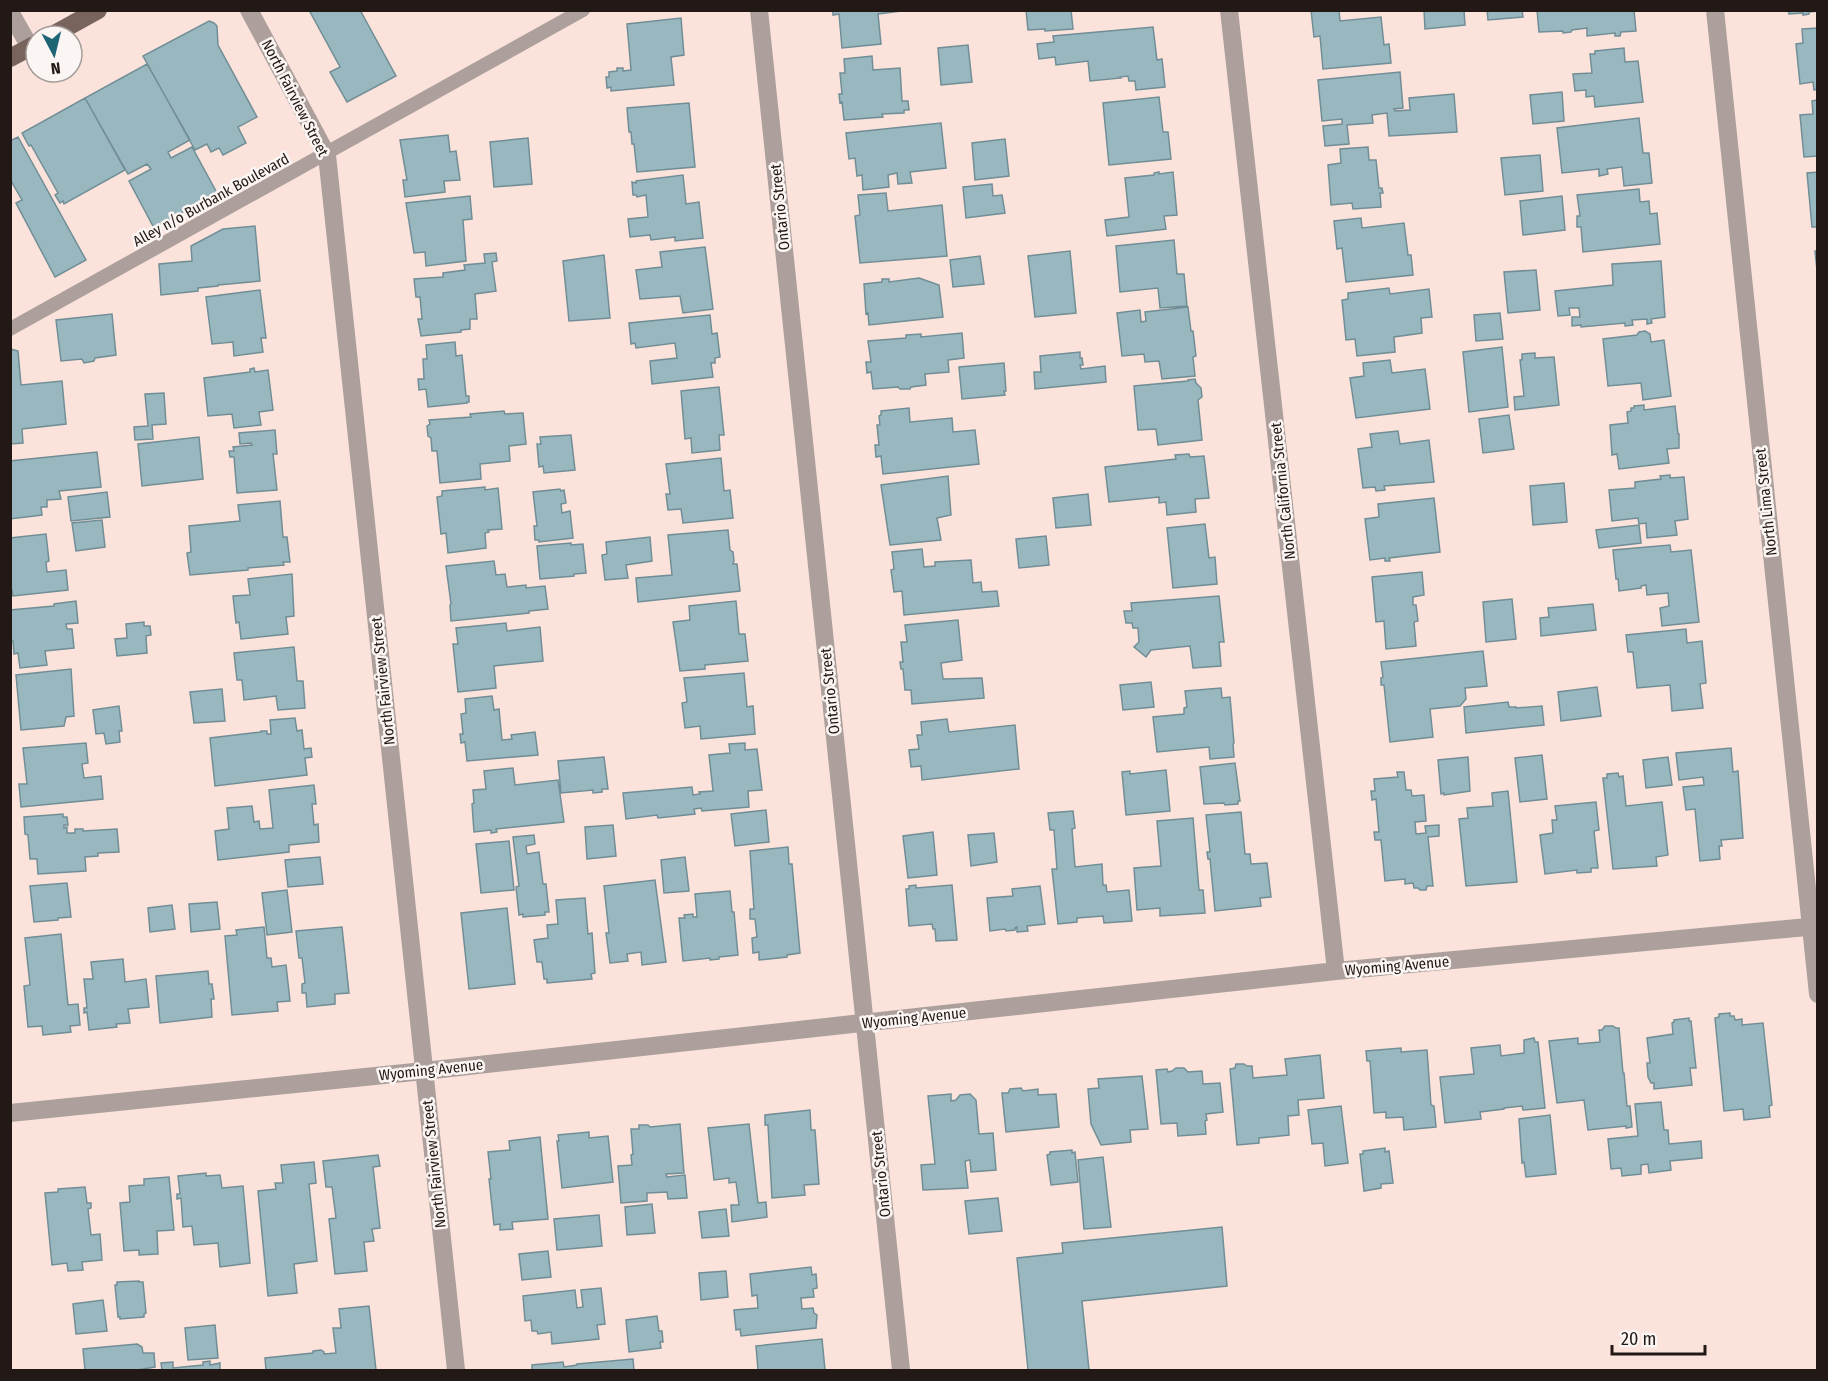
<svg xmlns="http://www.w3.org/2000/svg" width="1828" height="1381" font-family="'Fira Sans Condensed',sans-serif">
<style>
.building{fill:#98b7be;stroke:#718e96;stroke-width:1.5}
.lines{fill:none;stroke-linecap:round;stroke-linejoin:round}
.lane{stroke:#ada09c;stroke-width:14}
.street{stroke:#ada09c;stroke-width:18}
.primary{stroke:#79645d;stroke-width:18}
.labels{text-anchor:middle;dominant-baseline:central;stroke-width:5;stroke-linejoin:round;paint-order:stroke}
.street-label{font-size:15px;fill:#221815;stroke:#fbf5f3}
</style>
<rect width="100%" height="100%" fill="#fbe3dc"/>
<!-- building -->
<path class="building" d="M309,10h51l36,66 -49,26 -17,-30 10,-5z
M833,10h76l-31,4 3,30 -39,4 -3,-34 -6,1z
M1026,10h45l2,19 -28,2v-2l-17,1z
M1311,10h28l1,11 41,-4 3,28 5,-1 2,19 -68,6 -3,-33 -6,1z
M1424,10h40l1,15 -40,4z
M1487,10h35l1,7 -35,3z
M1537,10h97l2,21 -15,1 -1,4h-5v-3l-28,3v-8l-15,2 -1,2 -8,1v-2l-24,1z
M1788,10h30v1l-9,1v2l-6,1v-2l-14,1z
M681,18l3,37 -13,2 3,28 -63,6v-4l-4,1 -1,-11h3v-5l8,-1v-3h6v3l8,-1 -4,-46z
M209,21l5,2 3,3 1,19 39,72 -19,10 8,16 -23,12 -4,-7 -8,4 -4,-8 -12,6 -52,-94z
M1153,27l4,33 5,-1 3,28 -29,3 -1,-9h-6l-1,-5 -8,1 1,1 -31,3 -2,-20 -32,4 -1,-8 -16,2 -2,-15 17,-2 -1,-6z
M1818,28v61l-4,1 -1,-8 -13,2 -4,-40 7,-1 -1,-14z
M968,45l4,37 -31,3 -3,-37z
M1624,48l1,14 13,-1 5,41 -48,5 -1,-11 -8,1v-7l-11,1 -2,-17 19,-1 -2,-19h5v-3z
M872,56l1,14 27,-2 2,33h6l1,9h-5v3l-22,1 1,3 -39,3 -2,-18 -2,1 -1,-9h3l-2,-21h5l-1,-14z
M147,64l43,76 -22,12 3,6 21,-11 25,46 -63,35 -25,-47 22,-12 -4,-5 -19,10 -43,-76z
M1400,72l3,36 -9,1 1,2 15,-1 -1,-12 45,-4 3,38 -68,4 -2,-23 -15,2 1,8 -26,2 2,19 -24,2 -2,-20 19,-2v-5l-20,2 -4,-41z
M1562,92l2,29 -31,3 -3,-29z
M1159,97l4,35h5l3,27 -62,6 -6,-62z
M85,98l40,72 -61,34 -1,-3 -3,2 -5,-8 3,-2 -27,-48 -2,1 -7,-13z
M1818,100v56l-14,1 -4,-42 13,-1 -1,-13z
M689,103l6,64 -58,5 -3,-28h-2l-1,-12h-2l-2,-24z
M1639,118l4,35h6l3,30 -28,3 -2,-19 -15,2 1,5 -9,2v-7l-37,4 -5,-45z
M941,123l5,45 -36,4 2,11 -14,1 -1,-11 -9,2 1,12 -26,3 -1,-15 -5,1 -2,-18 -6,1 -3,-26z
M448,135l2,17 6,-1 4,29 -16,1 1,11 -40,5 -2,-17h4l-7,-40z
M18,137l68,123 -31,17 -39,-74 6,-3 -12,-21v-38z
M528,138l4,46 -38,3 -4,-45z
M1005,139l4,37 -34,4 -3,-37z
M1368,147l1,13h7l3,28h3l1,5h-3l1,14 -28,2 -1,-6 -21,2 -3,-40 13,-2 -1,-14z
M1540,155l3,36 -38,4 -4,-37z
M1159,172v2l14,-2 4,43 -13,1 2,13 -59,7 -2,-16 24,-3 -4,-39 29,-3v-2z
M1818,172v55h-6l-5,-54z
M683,175l3,29 13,-2 4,36 -28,3v-4l-24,3 -1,-5 -20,2 -2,-18 20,-2 -2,-22 -9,2 -1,-2h-3l-1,-13 4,1v-2z
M992,184l1,12 9,-1 3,18 -39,5 -3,-31z
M1639,189l1,13 9,-1 1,13 7,-1 3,31 -77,8 -2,-25h-4v-11h3l-3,-21z
M886,193l2,18 54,-6 5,51 -87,7 -5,-47 5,-1 -2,-20z
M470,196l2,23 -9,1 3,41 -40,5 -1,-14 -11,1 -8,-50z
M1562,196l3,34 -42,5 -3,-34z
M1361,218l1,10 42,-5 4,32h3l2,20 -67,7 -4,-34 -5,1 -3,-28z
M255,226l5,55 -42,4v1l-20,2v3l-37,4 -2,-31 33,-3 -1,-15 32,-17z
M1174,240l3,34h7l3,32 -27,2 -2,-20 -38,4 -4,-46z
M705,247l8,62 -30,4 -3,-17 -40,3 -4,-29 26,-3 -2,-15z
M1070,251l6,62 -41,4 -7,-61z
M1815,251h3v29z
M496,253l1,8 -5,1 4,29 -21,3 2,25h-7v10l-9,1v2l-40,4 -3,-17h4l-2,-22h-4l-2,-18 29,-2v-4l22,-3 -1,-5 21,-2 -1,-9z
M604,255l6,63 -41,3 -6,-60z
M980,256l4,28 -31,3 -3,-27z
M1661,261l4,56 -14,2 1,4 -5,1v-5l-15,1 1,5 -8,1v-3l-44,4v-2l-9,1v-9h8l-1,-9h-10l1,7 -12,1 -3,-25 58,-6 -1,-21z
M1536,270l4,40 -32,3 -4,-41z
M919,278l20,7 4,32 -74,8 -1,-12 -2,1 -2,-30 18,-2v-3h7v3z
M1389,288l1,6 39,-5 3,28 -11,1 1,15 -28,4 1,15 -38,4 -2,-17 -9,1 -4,-40 6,-1v-6z
M260,290l6,48h-5l2,14 -29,4 -1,-14 -21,2 -6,-47z
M1188,307l3,24h2l3,25 -3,1 2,19 -33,3 -3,-18 -14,1 -1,-8 -22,2 -5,-43 23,-3 1,12 5,-1 -1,-9z
M1500,313l3,26 -27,2 -2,-26z
M112,314l4,41 -21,3 -1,3 -10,2 -2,-4 -21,2 -5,-41z
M710,315l2,19 5,-1 3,24 -5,1v5h-4l2,14 -61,7 -2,-23 27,-3 -2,-15 -39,5 -1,-5 -4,1 -2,-21z
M1645,331l5,3 1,8 13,-2 7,56 -28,4 -2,-17 -33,3 -5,-47 34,-4 2,-3z
M962,333l2,25 -16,2 1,12 -24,2 1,11 -15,2 -1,2h-10l-2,-2 -25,2 -2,-17 -4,1 -1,-11h5l-3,-21 38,-3v-3l15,-1v3z
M455,342l1,14 6,-1 4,41h3v6h-2v1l-39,4 -2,-18 -7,1 -1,-11h6l-1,-20h4l-1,-14z
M1502,347l6,60 -39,5 -6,-60z
M11,349l7,2 3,34 41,-4 4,43 -44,5 1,14 -13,1z
M1080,352v6h2l1,7h-3l1,4 24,-3 1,16 -71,7 -1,-17h7l-1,-16z
M1535,353v5l19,-1 5,48 -44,5 -1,-13 10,-1 -4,-36h2v-6z
M1390,360l2,13 33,-4 5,40 -74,9 -6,-40 14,-2 -1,-13z
M1004,363l2,28h-2l1,4 -43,4 -3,-32z
M254,368l1,4 13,-2 5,40 -14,2 2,13 -27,3 -2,-14 -24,2 -4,-38 46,-6v-3z
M1195,379l1,4 5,5 1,9 -4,3 4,40 -44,5 -2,-16 -18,1 -4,-44 54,-5v-1z
M719,387l5,48h-5l1,15 -28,3 -1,-15 -6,1 -4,-48z
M164,393l2,31 -14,1 1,14 -18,1 -1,-13 14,-1 -3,-32z
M1644,405v5l31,-4 3,28h1v14l-12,1 2,14 -50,6 -2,-15 -5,1 -2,-30 18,-2 -1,-11 4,-1v-3h3v-2z
M909,408l1,14 42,-4 1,14 22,-2 4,34 -96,10 -2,-18 -5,1 -1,-12h4l-2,-20h3l-1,-9 2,-1v-4z
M504,411l1,3 18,-1 3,31 -17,2 1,15 -30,3 1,15 -41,4 -3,-32h-5l-1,-13 -3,-2 -1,-10 3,-2 -1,-4 42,-3 -1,-3z
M1509,415l5,34 -31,4 -4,-34z
M275,430l2,24h-4l4,36 -40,3 -3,-36h-4l-1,-6h5l-1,-4 19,-2 -1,-2 -11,1 -1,-11z
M1398,431l2,13 29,-4 5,42 -50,4 1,4 -9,1 -1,-4 -12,1 -5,-39 14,-2 -2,-13z
M571,435l4,35 -31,3 -1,-7 -4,1 -2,-23h4l-1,-7z
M199,437l4,42 -61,7 -4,-42z
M97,452l4,35 -42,4 2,8 -14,1v7h-6l1,8 -32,4v-58z
M1189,454l1,3 14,-1 5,42 -14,1 1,13 -29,3 -1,-13 -7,1v-6l-50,5 -4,-35 71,-8 -1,-4z
M721,458l3,33 6,-1 3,28 -50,5 -2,-14 -13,1 -2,-16h4l-4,-30z
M1670,475v3l14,-1 4,42 -13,2 2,14 -30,3 -1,-15 -7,1 -1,-6 -26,3 -3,-31 26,-2v-6l26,-3 -1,-3z
M948,476l3,39 -14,3 4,22 -51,5 -9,-60z
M1564,483l3,39 -34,3 -3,-39z
M485,487v3l13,-2 4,41 -14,1 1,2 -4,1 1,15 -38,5 -2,-20 -5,1 -4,-37 5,-1v-5z
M560,489l1,2 3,-1 2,13 -5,1 1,9 8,-2 3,27 -34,4v-2h-4l-1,-14h3l-4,-34z
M107,492l3,25 -39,4 -3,-24z
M1088,494l3,31 -35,3 -3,-30z
M1434,498l6,54 -51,6 1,3h-5v-3l-15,2 -5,-41 14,-2 -1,-13z
M280,501l3,36h4l3,25h-7l1,3 -36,3v2l-58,5 -3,-22 4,-1 -2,-26 51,-5 -2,-16z
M102,520l3,27 -29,4 -4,-28z
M1205,524l4,34 6,-1 2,27 -44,4 -6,-60z
M1639,525l2,18 -42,5 -3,-18z
M728,530l2,20 3,2 1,9 -1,3h4l3,27 -102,11 -2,-24 36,-3 -4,-40z
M46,534l3,27 -3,1 1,10 19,-2 2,20 -55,6 -3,-14v-44z
M1046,536l3,29 -30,3 -3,-29z
M650,537l2,24 -26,4 2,13 -23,2 -3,-25 5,-1 -1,-12z
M571,543v2l12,-1 3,29 -12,1v2l-34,3 -3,-33z
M1670,545l1,7 20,-2 8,72 -37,4 -2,-18 9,-2 -1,-13 -21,2 -1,-10 -5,1v2l-22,3 -1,-12h-2l-3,-29z
M922,549l2,18 11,-1v-4l36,-2 2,23 8,-1 1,10 15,-1 2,15 -95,9 -2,-24 -8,1 -3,-22 3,-1 -2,-17z
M494,561l2,14 9,-1 2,13 19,-2v3l19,-2 3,23 -19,2v2l-78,8 -1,-16 1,-1 -5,-38z
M1422,572l2,23 -11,2v8h3l2,16 -4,1 2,24 -30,3 -2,-28 -8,1 -4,-45z
M292,574l2,42 -8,1 2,17 -47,5 -2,-17 -3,1 -3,-27 17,-1 -2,-16z
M1219,596l5,46h-5l2,24 -28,2 -3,-22 -39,4 -5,7 -12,-10 5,-5 -1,-14h-5l-1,-5h-6l-2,-12h8l-1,-8z
M1512,599l4,40 -30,3 -3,-40z
M76,601l2,22 -12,1 1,5h5l2,19 -29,3 2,14 -27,3 -2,-15 -4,1 -1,-13h-3v-31l44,-4v-2z
M736,601l3,33h6l3,27 -43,4v4l-25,2 -7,-49 17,-2 -1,-14z
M1593,604l3,26 -55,6 -1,-18 9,-1 -1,-9z
M958,620l4,40 -21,3 2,16 39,-1 2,20 -72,6 -1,-14h-6l-2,-21h-2l-1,-7h3l-2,-20h6l-2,-17z
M144,622v4h6l1,9 -5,1 1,17 -30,3 -2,-17 12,-1 -1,-14z
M506,623l1,8 33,-4 3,34 -49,5 2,22 -38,4 -5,-48h5l-2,-16z
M1686,629l1,14 15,-2 4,42 -6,1 3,24 -31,3 -2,-26 -33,3 -4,-36h-5l-2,-17z
M294,647l3,34h6l2,27 -27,2 -2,-14 -32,4 -2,-20h-5l-3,-27z
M1483,651l4,35 -22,2 1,11 -6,7 -30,3 3,28 -43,5 -6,-57h-3v-7l2,-1 -2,-15z
M71,669l3,47 -8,1 -2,9 -43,4 -5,-55z
M744,673l3,34 6,-1 2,28 -54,5 -1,-13 -15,2 -3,-25 5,-1 -3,-24z
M1151,682l3,25 -31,3 -3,-25z
M1597,687l4,29 -40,5 -3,-29z
M1221,688l1,10 8,-1 4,46 -1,1 1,13 -24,2 -1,-12 -52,5 -4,-35 31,-3v-6l3,-1 -2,-16z
M222,689l3,32 -31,2 -4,-31z
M492,696l2,14 5,-1 3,31 10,-1 -1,-4 24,-3 3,23 -71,6 -2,-19 -4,1 -1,-9h3l-2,-20 5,-1 -1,-14z
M1508,702l1,5h7v1l26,-2 2,19 -78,8 -2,-26z
M119,706l3,25h-3l1,11 -14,2 -2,-11 -8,1 -3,-24z
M295,718l2,13 5,-1 2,19 7,-1 1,9 -7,1 2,17 -92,11 -5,-48 51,-6v-1h6v3h4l-1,-14z
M947,719l2,13 66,-7 4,44 -97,11 -1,-14 -10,1 -2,-17 10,-1 -2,-14h5l-1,-13z
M86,743l2,20 -6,1 2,14 17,-2 2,23 -82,8 -2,-23h8l-4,-36z
M745,743v7l12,-1 5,41 -14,1 1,16 -47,4 -1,-3 -7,1 1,5 -37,4 -1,-3 -31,4 -3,-26 69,-6 1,8 7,-1 -1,-2 14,-1 -4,-36 21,-2 -1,-9z
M1731,748l2,24 5,-1 5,67 -22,2 1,6h-3l1,13 -20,2 -5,-52 -9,1 -3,-23 21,-2 -1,-8 -24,3 -3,-27z
M1542,755l5,44 -27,3 -5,-44z
M604,757l4,32h-6v3l-9,1v-3l-32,3 -3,-32z
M1468,757l2,34 -26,4v-2l-3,1 -3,-34z
M1668,757l4,28 -26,3 -3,-28z
M1235,763l5,38h-2v3l-13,1 -1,-2 -20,1 -4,-37z
M513,768l2,17 43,-5 6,42 -68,7 1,3 -6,1v-3l-17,2 -2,-28 2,-1 -1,-13 13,-1 -2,-18z
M1166,770l4,41 -44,4 -4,-43 8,-1v3z
M1397,772h7l2,18h5l1,6 12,-1 2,26 -11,1 1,12 10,-1 -1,-7 14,-1v11l-11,1 5,49h-6l-1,4h-6l-2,-2h-4l-1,-5 -8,1v-5l-20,2 -4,-41h-6l-1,-8h5l-3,-33 -4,1 -1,-9h4l-1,-12 24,-2z
M1618,773l1,4 4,-1 3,30 36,-4 6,53 -12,2 1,9 -44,3 -10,-91h4v-4z
M314,785l2,19h-4l2,21 4,-1 1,18 -30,3v7l-71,8 -3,-29 14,-2 -2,-21 25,-2 2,16 5,-1 1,8 13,-1 -4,-38z
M1508,791l9,91 -51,4 -7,-67 9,-1 -1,-10 26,-2 -1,-13z
M1596,802l3,28 -5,1 4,37h-7v4l-14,1v-3l-32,4 -5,-39 13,-2 -1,-13h5l-2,-14z
M766,810l3,32 -34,4 -4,-32z
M1073,811l2,17 -3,1 3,38 27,-3 1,21h3l1,7 22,-2 3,31 -28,2 -1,-7 -26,2v4l-19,2 -6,-55h5l-3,-39h-4l-2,-17z
M1241,812l4,42h5l1,10 16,-1 4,34 -11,1 1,8 -46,5 -5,-52h-2l-1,-7h3l-4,-37z
M63,814v3h4l1,8h-4v3l3,-1v6h8v-4h8v2l34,-2 2,23 -21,1v3l-13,1 1,14 -48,3 -1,-15h-7l-2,-24 -3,-1 -1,-17z
M1193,818l6,72h4l2,23 -45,3v-8l-23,2 -3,-42 27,-2 -4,-45z
M613,825l3,31 -29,3 -2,-32z
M933,832l4,43 -29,3 -5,-42z
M994,833l3,29 -26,4 -3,-31z
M534,835l1,9 -9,2 1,8 12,-2 4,32h3l3,28h-4v3l-22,2v-3l-4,1 -3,-28 3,-1 -6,-49z
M509,841l5,49 -33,3 -5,-49z
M788,847l1,17h3l8,89 -13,2v2l-28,3v-8l-6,1 -1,-15 5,-1 -2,-18h-5v-10h4l-4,-58z
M320,857l3,27 -35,3 -3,-27z
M685,857l4,34 -25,2 -3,-33z
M655,880l11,82 -24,3 -1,-13 -14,2 1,7 -18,2 -4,-30h3l-5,-47z
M67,883l4,34 -13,1v2l-24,2 -4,-36z
M916,885v3l36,-3 5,55 -21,1 -1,-12h-2l-1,-5 -23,2 -3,-37h3v-3z
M1040,886l5,38 -18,2 1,5 -11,1v-5l-2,1v2l-9,1 -1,-2 -15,2 -3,-33 26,-2 -1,-7z
M287,890l5,42 -25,3 -5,-42z
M730,891l2,21h2l4,43 -19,2v2l-9,1v-2l-27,3 -4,-43h6l-1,-3 9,-1v3h4l-2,-23z
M585,898l3,36 4,-1 3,40 -4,1 1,5 -45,4v-4h-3l-2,-17h-5l-3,-22 14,-2 -1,-13 11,-1 -2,-24z
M217,902l3,27 -29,3 -2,-28z
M172,905l3,24 -25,3 -2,-24z
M507,908l8,76 -46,5 -8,-76z
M264,927l3,31h4l1,9 14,-2 4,36 -13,1 1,9 -46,4 -7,-79 12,-1 -1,-5z
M342,927l7,66 -14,1v10l-28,3 -1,-14h-4v-9l3,-1 -3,-25h-3l-3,-27z
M61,934l7,71 10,-1 2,21 -10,1 1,6 -28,3 -1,-9 -14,1 -4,-41 6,-1 -5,-47z
M123,959l2,23 21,-3 3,28 -21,2 2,14 -14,1 1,3 -28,3 -2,-18 -3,1v-5h3l-3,-29h9l-2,-17z
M208,971l1,13h3l2,15h-3l1,18 -52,6 -4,-47z
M1730,1013v3h4l1,4 7,-1v6l21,-2 9,82 -3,1 1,11 -26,3 -1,-11 -19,2 -9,-93 4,-1v-3z
M1689,1018v3h2l5,47h-6l2,17 -38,4v-6h-3l-3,-6 -1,-14h3l-3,-25 26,-4 -1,-11 2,-1v-2z
M1605,1026h8l3,2h3l4,45h1l3,33h3l2,21 -6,1v-2l-38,4 -4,-30 -27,3 -8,-62 29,-3v6l22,-2 -1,-12h3z
M1534,1038l1,4h3l7,66 -22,2 -1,-4 -18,2v1l-24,3 1,7 -36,4 -5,-46 34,-3 -3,-26 29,-3 1,11 23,-3v-13z
M1401,1048v4l26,-2 4,55 3,1 2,21 -32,3 -1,-13 -17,1v-6l-12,1 -4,-52h-3l-1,-10z
M1320,1055l4,43 -26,2 1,15 -11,1 1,19 -30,3v5l-22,2 -7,-76 5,-1 1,-4h8l3,2h5l1,12 34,-3 -2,-16z
M1176,1068h8l4,4 14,-1 1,13 17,-1 3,29 -17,2 1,6 -2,1 1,13 -28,2 -1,-13 -16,1 -5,-54 11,-1 1,3 4,-1z
M1142,1076l6,53 -18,1 1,12 -30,3 -10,-21 -3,-35 11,-1 -1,-9z
M1021,1088l2,3 15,-2v6l18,-1 3,33 -53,5 -4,-39h6l2,-4z
M951,1094v7l5,-1 4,-5 10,-1 6,6 3,34 14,-1 3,37 -25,2 -1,-12 -5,1 3,27 -45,2 -2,-25 14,-1 -7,-68z
M1661,1102l3,28h4l1,14 32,-3 1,17 -32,3 1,9 -22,3 -1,-9 -7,1v9l-19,2 -1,-8 -10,1 -3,-30 30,-3 -3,-32z
M1341,1106l7,57 -23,3 -2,-23 -11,1 -4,-34z
M810,1110l1,20h4l4,54 -15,1 1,10 -33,3 -4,-73h-3v-10z
M1550,1115l6,59 -30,3 -2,-15 -2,1 -3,-44z
M680,1124l4,49 -18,1 1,3 18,-2 2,23 -19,1 -1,-7 -20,1v8l-26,2 -3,-37 14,-1 -1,-10 2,-1 -2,-25h8v-4h9l2,2z
M749,1124l9,79 8,-1 1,15 -35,5 -1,-17h8l-3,-23 -7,1v-5l-15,2 -6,-52z
M589,1132v6l19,-2 5,46 -51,6 -5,-47h2l-1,-6z
M540,1137l8,82 -36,3 1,7 -13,1v-6l-6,1 -5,-46h2l-3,-27 22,-2 -1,-9z
M1385,1148v4l4,-1 4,32 -12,1v4l-17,3 -4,-37h3v-3z
M1072,1150v3l3,-1 3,30 -27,3 -4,-30 3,-1v-2z
M378,1155l2,11 -7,1 7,61 -8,1 2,12 -10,1 3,29 -32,3 -6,-55 7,-1 -4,-31h-6l-3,-26z
M1103,1157l8,70 -27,2 -6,-69z
M314,1162l2,21 -7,1 8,77 -23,3 3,29 -29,3 -10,-105 18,-2 -1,-6h8l-2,-18z
M206,1173v3l14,-1 2,13 21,-2 7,77 -30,4 -2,-24 -24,2 -2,-19 -9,1 -2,-29 -4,1v-5h3l-2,-18z
M169,1177l5,53 -17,1 1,23 -19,1v-5l-15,1 -4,-48 10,-1 -1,-16 15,-1v-6z
M85,1187l2,16h4v5l-3,1 3,26 9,-1 2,26 -20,2 1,8 -15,1 -1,-8 -15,2 -7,-72 13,-1v-3z
M998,1198l4,33 -33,3 -4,-33z
M652,1204l3,29 -28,2 -2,-28z
M726,1209l3,27 -27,2 -3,-26z
M599,1215l3,31 -45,4 -3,-31z
M1222,1227l5,59 -145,15 7,69h-61l-11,-112 46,-5 -1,-10z
M548,1251l3,26 -29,3 -3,-26z
M811,1267l1,8 4,-1 1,14 -4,1 1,8 -13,1 1,11 11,-1 1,5 3,2 -1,13 -75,8 -1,-7 -4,1 -2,-20 24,-2 -1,-13 -5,1 -2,-22z
M726,1271l2,26 -27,3 -2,-27z
M139,1281v1h4l3,31 -2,1v3l-24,2v-2h-2l-3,-32h2v-3z
M601,1288l4,36 -8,1 2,14 -47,5 -1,-12 -13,2 -1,-3h-5l-1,-11 -6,1 -2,-25 52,-6 2,18 6,-1 -2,-17z
M103,1300l4,31 -31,3 -3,-30z
M369,1306l7,64h-110l-1,-12 48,-5v-2l8,-1 3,2v2l12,-1 -3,-25h8l-2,-19z
M657,1316l2,15h3l1,11h-3l1,6 -32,4 -3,-32z
M215,1325l3,33 -30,2 -3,-32z
M822,1339l3,31h-67l-2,-24z
M137,1344l5,3 1,6h11l1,14 -18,3h-52l-2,-21z
M633,1359l1,11h-102v-5l31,-3 1,5 13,-2v-1z
M210,1361v4l10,-2v7h-58l-1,-7 12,-1v6l30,-3v-3z"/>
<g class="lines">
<!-- lane -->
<path class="lane" d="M10,329l573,-319"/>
<!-- street -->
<path class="street" d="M249,10l78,145 129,1215
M759,10l142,1360
M1229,10l107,961
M1715,10l103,984
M10,12l20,35
M10,1113l414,-42 912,-100 482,-45"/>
<!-- primary -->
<path class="primary" d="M51,36l47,-26
M10,58l26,-14"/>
</g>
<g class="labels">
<!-- street labels -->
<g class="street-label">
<text transform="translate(295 98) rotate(63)">North Fairview Street</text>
<text transform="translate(211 200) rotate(-29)">Alley n/o Burbank Boulevard</text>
<text transform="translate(780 207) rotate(-96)">Ontario Street</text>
<text transform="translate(1283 491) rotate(-96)">North California Street</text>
<text transform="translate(1766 502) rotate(-96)">North Lima Street</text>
<text transform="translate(383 681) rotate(-96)">North Fairview Street</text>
<text transform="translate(830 691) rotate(-96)">Ontario Street</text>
<text transform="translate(1397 966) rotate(-5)">Wyoming Avenue</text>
<text transform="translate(914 1018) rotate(-6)">Wyoming Avenue</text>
<text transform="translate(431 1070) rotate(-6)">Wyoming Avenue</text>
<text transform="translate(434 1164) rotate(-96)">North Fairview Street</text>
<text transform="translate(881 1174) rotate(-96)">Ontario Street</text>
</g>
</g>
<!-- border -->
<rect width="1828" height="1381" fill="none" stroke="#221815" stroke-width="24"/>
<!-- north arrow -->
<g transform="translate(54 54) rotate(173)"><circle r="28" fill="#fbf5f3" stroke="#a49d9a" stroke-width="1.5"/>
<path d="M0-4.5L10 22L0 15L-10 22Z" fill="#1d6574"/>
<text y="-9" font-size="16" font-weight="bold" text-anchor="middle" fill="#221815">N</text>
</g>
<!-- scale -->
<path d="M1612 1345v9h93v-9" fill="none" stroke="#221815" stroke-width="3"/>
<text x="1621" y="1345" font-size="18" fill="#221815" stroke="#fbf5f3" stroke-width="4.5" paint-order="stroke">20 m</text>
</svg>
